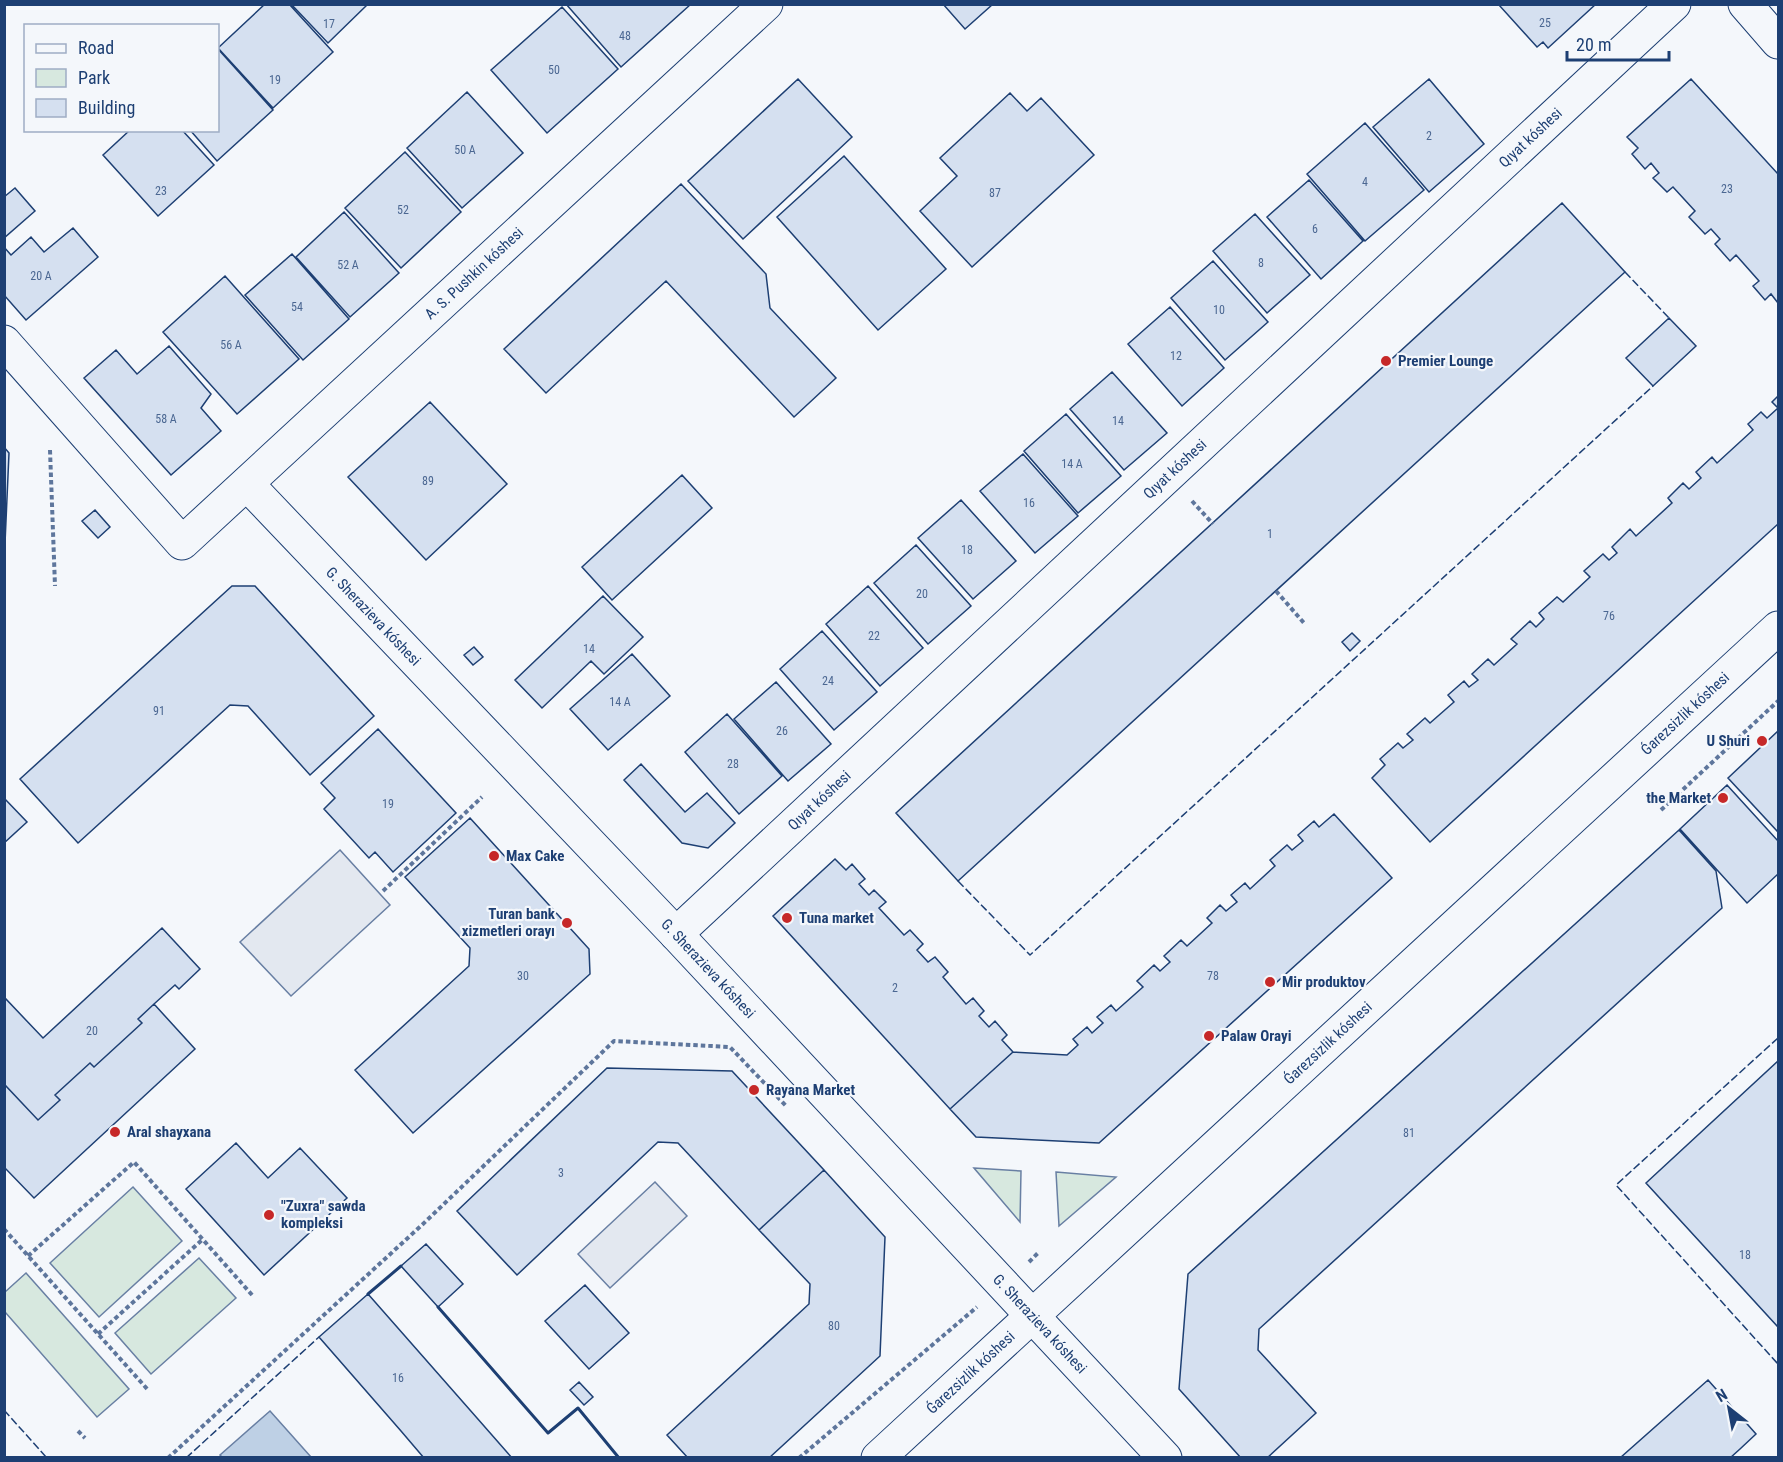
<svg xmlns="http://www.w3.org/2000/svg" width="1783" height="1462" font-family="'Roboto Condensed',sans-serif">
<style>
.green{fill:#d7e8df;stroke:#687fa3;stroke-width:1.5}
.parking{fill:#e3e8f0;stroke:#687fa3;stroke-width:1.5}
.water{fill:#bed0e5;stroke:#687fa3;stroke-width:1.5}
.building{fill:#d5e0f0;stroke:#1d3f73;stroke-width:1.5}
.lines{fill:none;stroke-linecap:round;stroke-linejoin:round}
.minor-casing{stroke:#1d3f73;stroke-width:35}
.path{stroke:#5e769c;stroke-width:4;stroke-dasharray:4.5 3;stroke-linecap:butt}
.minor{stroke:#f4f7fb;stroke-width:33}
.fence{stroke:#1d3f73;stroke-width:1.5;stroke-dasharray:8 3;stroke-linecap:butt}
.wall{stroke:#1d3f73;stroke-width:3}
.poi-dot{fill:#c62828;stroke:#f4f7fb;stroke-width:2}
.labels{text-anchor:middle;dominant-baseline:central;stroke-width:4.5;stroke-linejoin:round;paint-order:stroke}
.number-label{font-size:12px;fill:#4b6792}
.street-label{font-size:15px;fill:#1d3f73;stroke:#f4f7fb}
.poi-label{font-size:15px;font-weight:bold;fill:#1d3f73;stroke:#f4f7fb;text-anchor:start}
</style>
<rect width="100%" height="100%" fill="#f4f7fb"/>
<!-- green -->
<path class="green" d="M974,1168l47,3 -1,51z
M1056,1172l60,5 -57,49z
M133,1187l49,54 -83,76 -49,-54z
M199,1258l37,40 -85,76 -36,-41z
M26,1273l103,116 -32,28 -92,-105v-20z"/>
<!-- parking -->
<path class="parking" d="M340,850l50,55 -99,91 -51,-54z
M655,1182l32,34 -77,72 -32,-34z"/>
<!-- water -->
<path class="water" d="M270,1411l41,46h-89l-2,-2z"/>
<!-- building -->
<path class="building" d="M265,4h24l44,48 -60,56 -55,-60z
M291,4h77l-40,39z
M566,4h125l-70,63z
M943,4h50l-28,25z
M1596,4l-48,44 -5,-6 -6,5 -38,-42z
M562,7l56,62 -71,64 -56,-63z
M218,49l55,61 -56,51 -27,-31h28z
M798,79l54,58 -109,102 -55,-58z
M1429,79l55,65 -55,48 -56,-65z
M1691,79l87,95v129l-7,-9 -6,6 -12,-14 6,-5 -23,-26 -6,6 -15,-17 5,-5 -9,-10 -6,5 -16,-17 6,-6 -22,-24 -6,5 -14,-14 6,-5 -8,-10 -6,6 -13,-15 6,-6 -11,-11z
M467,92l56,61 -61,55 -55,-60z
M1010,93l17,18 14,-13 53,57 -122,112 -52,-56 37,-35 -17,-18z
M1365,123l59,67 -59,51 -58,-67z
M130,130h52l32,35 -56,51 -55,-61z
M405,152l56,60 -60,56 -56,-60z
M844,156l102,113 -68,61 -101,-113z
M1309,180l54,61 -42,38 -54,-62z
M681,184l85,90 4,34 66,70 -42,39 -128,-136 -120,112 -42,-44z
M15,188l20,23 -31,27v-41z
M1562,203l63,69 -667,609 -62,-68z
M344,212l55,61 -49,44 -54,-60z
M1255,214l55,61 -43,38 -54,-62z
M73,228l25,29 -72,63 -22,-25v-48l7,8 20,-18 13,15z
M292,254l57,65 -46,41 -58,-65z
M1213,261l55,61 -43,38 -54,-62z
M225,276l74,83 -62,55 -74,-82z
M1170,307l54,61 -42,38 -54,-62z
M1669,318l27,28 -43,40 -27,-28z
M169,346l42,48 -10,14 20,23 -50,44 -87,-97 32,-28 21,24z
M1112,372l55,61 -43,37 -54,-61z
M1778,396v128l-348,318 -58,-64 13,-13 -5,-6 18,-16 5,5 10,-8 -6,-6 18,-16 5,5 24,-21 -6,-7 16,-14 5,6 9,-7 -6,-6 16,-15 6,6 23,-21 -6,-5 19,-18 6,6 8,-8 -5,-6 18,-16 6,5 27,-25 -6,-6 19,-17 6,6 8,-7 -5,-6 18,-18 6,7 36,-33 -4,-5 15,-15 6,6 12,-11 -5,-6 16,-15 5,6 36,-33 -5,-6 13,-12 6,6 11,-10 -6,-6z
M430,402l77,82 -81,76 -78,-83z
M1066,414l55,62 -43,37 -54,-62z
M4,447l5,6 -5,113z
M1023,454l55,62 -43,37 -55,-62z
M682,475l30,33 -100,92 -30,-33z
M961,500l55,61 -43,38 -55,-61z
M95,510l15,17 -12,11 -16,-17z
M916,545l55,61 -43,38 -54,-61z
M232,586h23l119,130 -64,59 -62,-69 -18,-1 -152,138 -58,-64z
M868,586l55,62 -43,38 -54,-62z
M603,596l40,41 -39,37 -13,-13 -49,47 -27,-28z
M822,631l55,61 -43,38 -54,-61z
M1352,633l8,8 -10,10 -8,-9z
M474,647l9,10 -10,8 -9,-10z
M632,654l38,42 -62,54 -38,-41z
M776,682l55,62 -43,37 -54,-62z
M727,714l55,62 -43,38 -54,-62z
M378,729l78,84 -63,59 -18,-20 -6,6 -45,-49 11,-11 -14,-15z
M1778,731v101l-50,-54z
M641,764l44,48 22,-19 28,30 -27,25 -26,-5 -58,-63z
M1727,785l51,56v33l-31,29 -67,-74z
M4,798l23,24 -23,21z
M1334,814l58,64 -293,265 -123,-6 -26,-28 63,-57 54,3 11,-10 -5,-6 14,-12 5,6 11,-10 -6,-6 14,-12 5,6 27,-24 -6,-6 17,-16 6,6 10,-9 -6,-6 17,-16 6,6 25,-23 -5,-5 13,-13 6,6 11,-9 -6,-7 14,-12 5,6 25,-23 -5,-6 17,-15 5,5 11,-9 -5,-6 16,-14 5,6z
M470,818l119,131 1,25 -177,159 -58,-63 114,-104 1,-18 -65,-71z
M1679,830l37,41 6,37 -463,421 -1,21 58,63 -49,45h-26l-62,-69 9,-115z
M835,859l11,11 6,-6 13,15 -6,5 10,11 5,-5 12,12 -7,6 25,27 6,-5 13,14 -6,6 11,12 7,-5 13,15 -5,5 23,27 7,-6 11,13 -5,5 10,11 6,-6 12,14 -5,5 11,12 -63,57 -177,-193z
M162,928l38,41 -21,20 -4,-4 -21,19 -16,15 4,4 -48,44 -4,-4 -35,32 5,5 -22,20 -34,-36v-87l39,41z
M154,1004l41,45 -161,149 -30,-31v-83l34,36 22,-20 -5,-5 35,-32 4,4 48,-44 -4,-4z
M1778,1061v266l-132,-144z
M607,1068l125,3 92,99 -65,60 -81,-87 -20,-1 -141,133 -60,-64z
M236,1143l32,35 32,-30 47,50 -83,77 -78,-86z
M824,1170l61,67 -5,119 -111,102h-81l-21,-23 142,-131 1,-20 -51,-54z
M426,1244l37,40 -25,23 -37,-41z
M585,1285l44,48 -40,36 -44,-48z
M368,1294l109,124 35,40h-88l-23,-27 -82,-94z
M1708,1380l48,54 -16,15 -10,9h-110z
M579,1382l14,15 -9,8 -14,-15z"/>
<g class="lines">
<defs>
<g id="minor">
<path d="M1745,4l33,38"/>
<path id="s1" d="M4,342l178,201 584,-539"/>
<path id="s2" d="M247,484l429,450 489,524"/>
<path id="s3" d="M676,934l998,-930"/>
<path id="s4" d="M878,1458l900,-830"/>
</g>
</defs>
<!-- minor casing -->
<use href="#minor" class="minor-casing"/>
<!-- path -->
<path class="path" d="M50,450l5,136
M1192,501l21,23
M1276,591l28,32
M1661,810l117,-109
M383,891l99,-94
M4,1229l145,162
M28,1256l106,-94 119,134
M1029,1262l9,-9
M98,1334l105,-95
M78,1431l7,7
M168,1458l255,-234 191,-183 116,6 57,60
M799,1458l178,-151"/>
<!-- minor -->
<use href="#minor" class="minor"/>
<!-- fence -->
<path class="fence" d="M1625,272l44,46
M958,881l72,74 623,-569
M1778,1038l-162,147 162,179
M4,1410l43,48
M186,1458l133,-121"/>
<!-- wall -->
<path class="wall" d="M368,1294l33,-28
M438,1307l110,126 30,-25 41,50"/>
</g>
<!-- markers -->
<g class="poi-dot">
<circle cx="1386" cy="361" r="6"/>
<circle cx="1762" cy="741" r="6"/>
<circle cx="1723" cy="798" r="6"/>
<circle cx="494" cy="856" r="6"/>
<circle cx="787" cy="918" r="6"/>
<circle cx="567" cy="923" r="6"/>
<circle cx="1270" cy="982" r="6"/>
<circle cx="1209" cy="1036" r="6"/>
<circle cx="754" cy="1090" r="6"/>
<circle cx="115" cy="1132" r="6"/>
<circle cx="269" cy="1215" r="6"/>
</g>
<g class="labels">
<!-- number labels -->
<g class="number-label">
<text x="1545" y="23">25</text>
<text x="329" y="24">17</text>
<text x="625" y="36">48</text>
<text x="554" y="70">50</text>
<text x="275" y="80">19</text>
<text x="1429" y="136">2</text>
<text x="465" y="150">50 А</text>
<text x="1365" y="182">4</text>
<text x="1727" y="189">23</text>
<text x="161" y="191">23</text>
<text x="995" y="193">87</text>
<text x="403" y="210">52</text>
<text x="1315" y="229">6</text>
<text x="1261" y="263">8</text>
<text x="348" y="265">52 А</text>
<text x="41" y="276">20 А</text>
<text x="297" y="307">54</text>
<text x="1219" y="310">10</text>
<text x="231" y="345">56 А</text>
<text x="1176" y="356">12</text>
<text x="166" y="419">58 А</text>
<text x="1118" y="421">14</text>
<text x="1072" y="464">14 А</text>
<text x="428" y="481">89</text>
<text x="1029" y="503">16</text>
<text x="1270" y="534">1</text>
<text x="967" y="550">18</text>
<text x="922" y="594">20</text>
<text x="1609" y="616">76</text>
<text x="874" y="636">22</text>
<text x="589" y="649">14</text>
<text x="828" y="681">24</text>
<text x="620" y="702">14 А</text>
<text x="159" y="711">91</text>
<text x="782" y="731">26</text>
<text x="733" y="764">28</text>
<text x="388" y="804">19</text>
<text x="523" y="976">30</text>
<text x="1213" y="976">78</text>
<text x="895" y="988">2</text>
<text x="92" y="1031">20</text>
<text x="1409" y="1133">81</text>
<text x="561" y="1173">3</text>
<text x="1745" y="1255">18</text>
<text x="834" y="1326">80</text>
<text x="398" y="1378">16</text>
</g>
<!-- street labels -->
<g class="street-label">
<text stroke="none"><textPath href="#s3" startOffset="1168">Qıyat kóshesi</textPath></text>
<text stroke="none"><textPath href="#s1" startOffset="666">A. S. Pushkin kóshesi</textPath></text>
<text stroke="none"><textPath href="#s3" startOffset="682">Qıyat kóshesi</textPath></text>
<text stroke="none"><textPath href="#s2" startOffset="183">G. Sherazieva kóshesi</textPath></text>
<text stroke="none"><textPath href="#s4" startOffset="1098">Ǵarezsizlik kóshesi</textPath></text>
<text stroke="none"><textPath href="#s3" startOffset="196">Qıyat kóshesi</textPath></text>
<text stroke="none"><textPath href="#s2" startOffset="669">G. Sherazieva kóshesi</textPath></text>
<text stroke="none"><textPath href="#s4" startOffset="612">Ǵarezsizlik kóshesi</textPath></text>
<text stroke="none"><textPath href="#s2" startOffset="1155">G. Sherazieva kóshesi</textPath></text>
<text stroke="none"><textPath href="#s4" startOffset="126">Ǵarezsizlik kóshesi</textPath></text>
</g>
<!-- poi labels -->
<g class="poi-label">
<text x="1398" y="361">Premier Lounge</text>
<text x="1750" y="741" text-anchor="end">U Shuri</text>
<text x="1711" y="798" text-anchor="end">the Market</text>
<text x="506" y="856">Max Cake</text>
<text x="555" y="914" text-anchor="end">Turan bank<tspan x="555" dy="17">xizmetleri orayı</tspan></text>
<text x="799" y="918">Tuna market</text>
<text x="1282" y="982">Mir produktov</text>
<text x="1221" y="1036">Palaw Orayi</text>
<text x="766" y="1090">Rayana Market</text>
<text x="127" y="1132">Aral shayxana</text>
<text x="281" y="1206">"Zuxra" sawda<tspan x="281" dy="17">kompleksi</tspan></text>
</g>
</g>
<!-- border -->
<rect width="1783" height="1462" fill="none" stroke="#1d3f73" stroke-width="12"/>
<!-- legend -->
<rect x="24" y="24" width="195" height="108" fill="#f4f7fb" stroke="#9eadc5" stroke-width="1.5"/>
<rect x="36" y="44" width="30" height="9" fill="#f4f7fb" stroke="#9eadc5" stroke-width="1.5"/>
<text x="78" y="54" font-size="18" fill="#1d3f73">Road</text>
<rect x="36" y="69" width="30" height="18" fill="#d7e8df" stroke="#9eadc5" stroke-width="1.5"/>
<text x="78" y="84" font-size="18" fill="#1d3f73">Park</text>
<rect x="36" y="99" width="30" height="18" fill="#d5e0f0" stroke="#9eadc5" stroke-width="1.5"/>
<text x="78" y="114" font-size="18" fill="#1d3f73">Building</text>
<!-- north arrow -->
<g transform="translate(1729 1408) rotate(329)" stroke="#f4f7fb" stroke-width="4.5" paint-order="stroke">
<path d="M0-4.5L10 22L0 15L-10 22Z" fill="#1d3f73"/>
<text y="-9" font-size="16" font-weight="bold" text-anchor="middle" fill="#1d3f73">N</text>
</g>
<!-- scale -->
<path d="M1567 51v9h102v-9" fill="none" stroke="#1d3f73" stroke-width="3"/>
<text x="1576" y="51" font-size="18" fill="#1d3f73" stroke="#f4f7fb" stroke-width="4.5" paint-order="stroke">20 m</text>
</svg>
